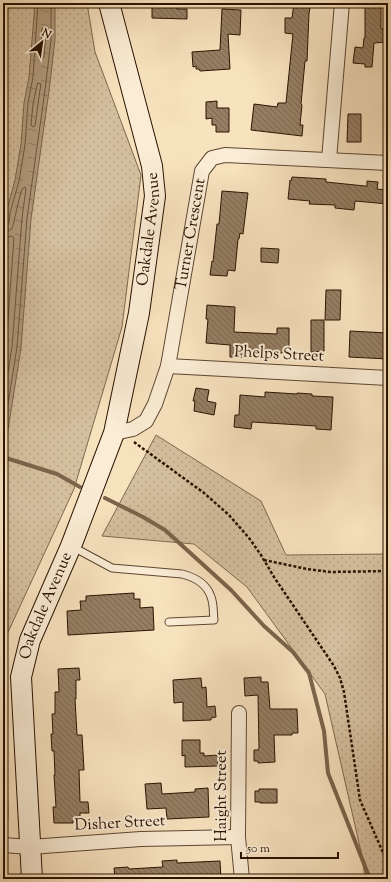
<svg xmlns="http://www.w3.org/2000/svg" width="391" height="882" font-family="'Sorts Mill Goudy',serif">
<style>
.park{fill:url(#park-dots);stroke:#7f684f}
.water{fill:url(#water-ripples);stroke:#7b644b}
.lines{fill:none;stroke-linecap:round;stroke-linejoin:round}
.shore{stroke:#6e563e;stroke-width:1}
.stream{stroke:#7b644b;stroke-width:4}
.building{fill:url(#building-back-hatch);stroke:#2a1200}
.lane-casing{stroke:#5d4630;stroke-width:9}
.street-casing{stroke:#5d4630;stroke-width:16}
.secondary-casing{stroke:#2a1200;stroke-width:22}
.path{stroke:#2a1200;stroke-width:2.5;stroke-dasharray:3 2;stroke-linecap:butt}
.lane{stroke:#faecd5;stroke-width:7}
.street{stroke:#faecd5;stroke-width:14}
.secondary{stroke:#faecd5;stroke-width:20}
.labels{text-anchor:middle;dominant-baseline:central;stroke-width:4;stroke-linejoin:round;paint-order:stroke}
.street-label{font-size:16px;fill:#2a1200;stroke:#faecd5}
</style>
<defs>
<pattern id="park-dots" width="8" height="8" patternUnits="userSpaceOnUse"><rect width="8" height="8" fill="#d4bf9e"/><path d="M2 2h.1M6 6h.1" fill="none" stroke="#b6a386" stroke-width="1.8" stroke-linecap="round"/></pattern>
<pattern id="water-ripples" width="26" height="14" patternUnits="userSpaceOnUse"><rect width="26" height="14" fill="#b19b7d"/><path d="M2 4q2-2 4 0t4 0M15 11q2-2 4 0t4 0" fill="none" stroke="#907d64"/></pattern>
<pattern id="building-back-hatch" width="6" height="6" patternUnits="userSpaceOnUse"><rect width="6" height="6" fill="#957e63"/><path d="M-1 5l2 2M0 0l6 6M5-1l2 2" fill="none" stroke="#7a664f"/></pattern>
</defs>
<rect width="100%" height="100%" fill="#f7e2be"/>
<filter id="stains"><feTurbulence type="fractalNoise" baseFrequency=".005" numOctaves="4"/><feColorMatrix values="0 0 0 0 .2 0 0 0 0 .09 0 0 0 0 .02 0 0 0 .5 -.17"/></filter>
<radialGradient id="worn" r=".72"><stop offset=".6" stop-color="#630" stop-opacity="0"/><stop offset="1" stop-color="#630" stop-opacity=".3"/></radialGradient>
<!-- park -->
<path class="park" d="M3,3h84l8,49 46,123 -19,152 -48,162 -70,152 4,173 -3,52h-2z
M156,435l105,66 25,54 102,-1v325h-23l-3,-23 -37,-162 -78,-107 -53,-43 -92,-8z"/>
<!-- water -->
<path class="water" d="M35,3h20v37l-6,51 -18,128 -10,129 -18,113v-218l3,-30 9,-33 6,-36 3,-41 5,-26z"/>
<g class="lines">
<!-- shore -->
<path class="shore" d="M43,28l3,2 -2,27 -2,2 -2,-2 2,-27z
M38,83l3,1 -1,6 -5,36 -2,1 -2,-2 2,-21z
M3,227l4,-1 2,-3 1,-10 9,-32 6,-36 3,-42 5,-26 5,-74
M3,232c3,0 6,-1 9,-3 1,-3 8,-35 10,-40l3,-2 1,2 -4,29 -10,129 -9,56
M3,238l9,-2 2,2 -8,108 -3,20
M3,435l14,-88 10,-129 18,-128 6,-50v-37"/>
<!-- stream -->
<path class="stream" d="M3,457l54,17 23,13
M105,498l38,19 22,13 66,60 33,36 29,26 16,21 15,58 4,42 42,106"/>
</g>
<!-- building -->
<path class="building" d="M152,3h26l-1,6h10v10l-35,-1z
M294,3h17l-2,10 -2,48h-2l-4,43 1,1 -2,20h3l-1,11 -51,-6 3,-26 23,3 1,-4h8l7,-69 -8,-1v-15h7z
M365,3h16v26h5v13l-12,1 -2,24h-7v-3l-12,-1 2,-16 8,1 1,-10h1z
M222,9l19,1 -1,25 -12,-1 2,35 -30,2 -1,-2h-3v-3l-3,1 -1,-15 28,-2z
M217,101v7h12v24h-13v-7h-4v-7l-6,1v-17z
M348,114h13v28h-14z
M292,177l34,2v3l39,4h2v-5l11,1 -1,7 11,1v14l-33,-3 -1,9 -19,-2v-3l-26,-1 1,-3 -22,-2 2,-19 1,1z
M222,191l26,2 -5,41 -3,-1 -1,6h-1l-3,32 -7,-1 -1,6 -17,-1 2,-14 1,1 4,-38h2z
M261,248l18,1 -1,14 -17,-1z
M326,290h15l-1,30h-15z
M207,305l28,2 -1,25 43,2v-6h12v25l-45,-1v5h-14v-12l-24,-2 2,-24h-2z
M311,320h13v31l-13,1z
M350,331l38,2v26l-39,-2z
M196,388l13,2 -2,11 9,2 -2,12 -20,-4 1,-10h-2z
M265,392l32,2v-1l15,1v2l21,1 -2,33 -15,-1v-3l-64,-4 -1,7 -17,-2 1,-12h4l1,-20 25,2z
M134,593v6h6v9l13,-1 1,23 -86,5 -1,-24 14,-1 -1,-9h6v-5z
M79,668l1,12h-4v19h-1l2,36h5l2,35h-5l1,32h8l1,11h-9v5h-7v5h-19l-1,-16h3l-2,-32h1l-1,-24h-2l-1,-17h2l-1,-20h3v-22h4l-1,-23z
M261,677v5h7l2,27h27l1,24h-6v2h-18l1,27 -17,1v-2h-4v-11h4l1,-2 -1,-53 -13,1 -1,-18z
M201,678l1,10 4,-1 1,20 8,-1 1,11 -5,1v2l-28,1v-19l-9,1 -1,-23z
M182,740h18v13h4v3l14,-1v11l-33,1v-12l-3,1z
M161,783l1,11 33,-2v-3l13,-1 1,29 -42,2 -1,-11 -19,1 -2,-25z
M259,789h18v14h-17v-1h-5v-11h4z
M177,860v3l43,-2 1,18h-106l-1,-11 14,-1 1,2 34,-2 -1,-6z"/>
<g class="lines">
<defs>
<path id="lane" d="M73,547l39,21 70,6c12,3 25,10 29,23 3,7 2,16 3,23l-45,2"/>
<g id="street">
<path d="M329,160l13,-157"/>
<path d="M168,366l220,12"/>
<path id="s1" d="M114,433l19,-4 13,-8 9,-17 13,-38 34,-195 10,-13 13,-3 163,8"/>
<path d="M239,713l-1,124 4,42"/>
<path d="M3,845l27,2 111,-8 97,-2"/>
</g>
<g id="secondary">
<path id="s2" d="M32,879l-11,-202 9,-37 41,-94 43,-113 25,-120 16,-117 -3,-30 -43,-163"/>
</g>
</defs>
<!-- lane casing -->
<use href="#lane" class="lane-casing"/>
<!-- street casing -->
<use href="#street" class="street-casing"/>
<!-- secondary casing -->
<use href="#secondary" class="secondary-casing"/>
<!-- path -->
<path class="path" d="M134,442l70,51 25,22 20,23 12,17 13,22 60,89 6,12 4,14 16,108 28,64
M264,560l43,9 23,3 58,-1"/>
<!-- lane -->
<use href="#lane" class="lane"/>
<!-- street -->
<use href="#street" class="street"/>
<!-- secondary -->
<use href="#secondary" class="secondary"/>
</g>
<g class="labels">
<!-- street labels -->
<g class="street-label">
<text stroke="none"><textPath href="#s2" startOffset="671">Oakdale Avenue</textPath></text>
<text stroke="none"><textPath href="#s1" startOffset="228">Turner Crescent</textPath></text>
<text transform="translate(279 355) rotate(3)">Phelps Street</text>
<text stroke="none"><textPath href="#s2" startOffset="278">Oakdale Avenue</textPath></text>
<text transform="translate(222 796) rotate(-90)">Haight Street</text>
<text transform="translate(120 824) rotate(-3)">Disher Street</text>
</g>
</g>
<!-- margin -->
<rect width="391" height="882" fill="none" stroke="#f7e2be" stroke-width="16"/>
<rect x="4" y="4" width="383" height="874" fill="none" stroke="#2a1200" stroke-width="2"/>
<rect x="8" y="8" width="375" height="866" fill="none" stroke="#2a1200"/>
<!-- north arrow -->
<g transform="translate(42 42) rotate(29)" stroke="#faecd5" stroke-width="3" paint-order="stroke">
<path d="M0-3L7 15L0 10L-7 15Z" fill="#2a1200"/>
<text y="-6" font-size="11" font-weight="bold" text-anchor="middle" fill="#2a1200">N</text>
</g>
<!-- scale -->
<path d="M241 852v6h97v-6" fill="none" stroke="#2a1200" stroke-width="2"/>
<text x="247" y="852" font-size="12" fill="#2a1200" stroke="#faecd5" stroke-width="3" paint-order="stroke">50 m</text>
<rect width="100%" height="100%" filter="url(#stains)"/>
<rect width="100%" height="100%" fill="url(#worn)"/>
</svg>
